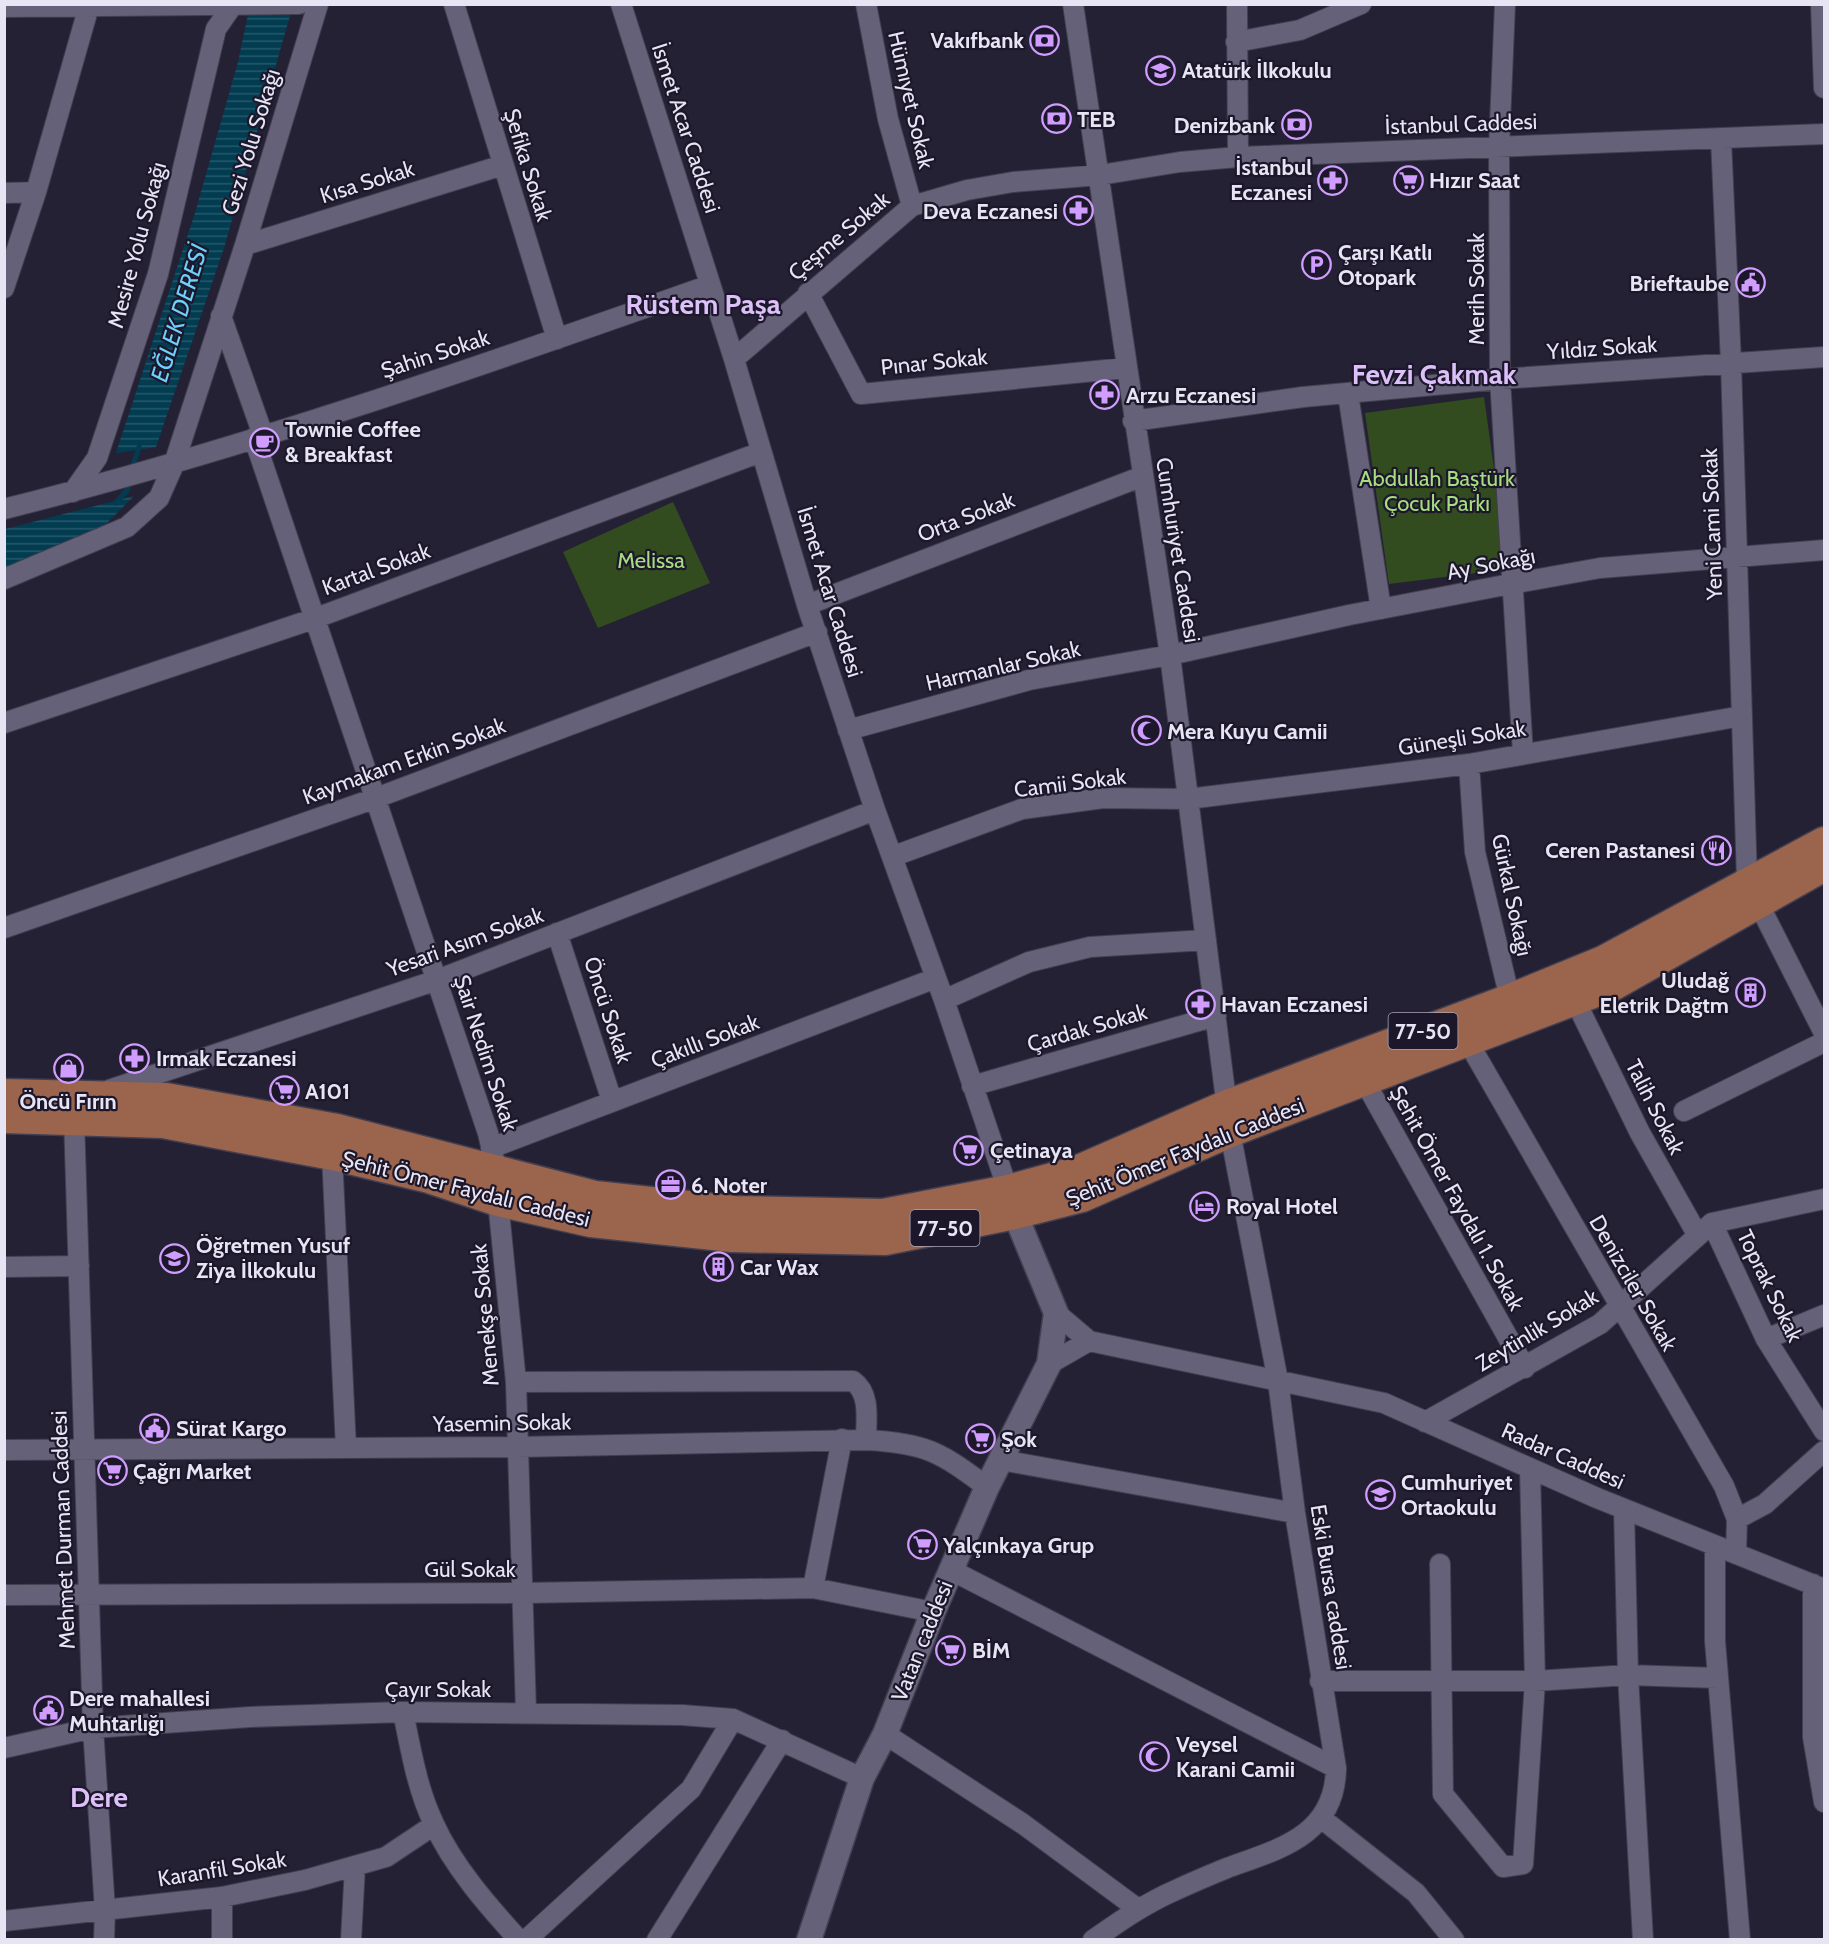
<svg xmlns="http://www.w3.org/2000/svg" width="1829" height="1944" font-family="Cabin,sans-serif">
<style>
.green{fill:#324c1f}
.water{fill:url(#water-rules)}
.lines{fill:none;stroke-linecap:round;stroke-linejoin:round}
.stream{stroke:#023c51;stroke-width:5}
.minor-casing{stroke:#423f50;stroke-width:22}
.tertiary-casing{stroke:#423f50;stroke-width:27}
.primary-casing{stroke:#423f50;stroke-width:33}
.minor{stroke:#656179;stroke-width:20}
.tertiary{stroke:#656179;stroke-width:24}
.primary{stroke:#9a644d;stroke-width:30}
.labels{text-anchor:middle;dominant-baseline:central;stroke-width:4.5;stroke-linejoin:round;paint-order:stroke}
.shield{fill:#1c172b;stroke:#aaa7b7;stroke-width:1.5}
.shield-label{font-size:21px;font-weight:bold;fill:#e7e5f3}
.poi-label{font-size:22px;font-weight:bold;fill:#e7e5f3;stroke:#1c172b;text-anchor:start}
.street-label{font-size:22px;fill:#e7e5f3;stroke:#1c172b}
.park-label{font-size:22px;fill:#a6dd7e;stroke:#1c172b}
.water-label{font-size:24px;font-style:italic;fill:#6ed0fb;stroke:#1c172b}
.district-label{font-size:28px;font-weight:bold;fill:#dcc1f8;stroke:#1c172b}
</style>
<defs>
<pattern id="water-rules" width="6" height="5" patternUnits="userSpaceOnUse" patternTransform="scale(1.5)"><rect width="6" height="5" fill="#023c51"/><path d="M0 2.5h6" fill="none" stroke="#27586a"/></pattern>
</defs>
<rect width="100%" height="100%" fill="#252135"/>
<!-- green -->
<path class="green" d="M1484,397l24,172 -119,15 -24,-171z
M673,502l37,81 -112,45 -35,-76z"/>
<!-- water -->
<path class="water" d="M250,5h43l-69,243 -68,199 -40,6 79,-240 43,-151z
M134,496l-28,28 -101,49v-44z"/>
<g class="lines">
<!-- stream -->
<path class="stream" d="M131,472l8,-25
M116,503l12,-14 1,-8"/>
<defs>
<path id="minor" d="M454,4l103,335
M621,4l113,355 73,246 68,205 69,190 64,190
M866,4l22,115 24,87
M1073,4l97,651 60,477 48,249 17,132 41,255c-1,68 -57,81 -109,100 -17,7 -34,14 -51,22 -30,13 -56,31 -83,50
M1237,4l1,153
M1505,4l-6,143 1,232 23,375
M1821,4l3,84
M4,7l295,-3
M1236,42l64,-12 61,-26
M1721,139l10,224 16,518 77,152
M4,193l32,-1
M245,245l258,-80
M4,288l32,-96 53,-186
M808,293l53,101 265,-26
M221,316l42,119
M734,359l178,-153 55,-16 46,-8 87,-7 80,-13 58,-5 586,-23
M1348,394l33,215
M1133,421l170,-24 197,-18 324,-22
M254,438l234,695 9,39
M73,492l24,-34 61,-184 58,-245 16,-23
M4,509c240,-60 474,-142 706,-224
M4,579l123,-52 32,-29 15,-34 71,-219 73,-241
M807,605l336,-129
M4,723l312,-105 445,-166
M848,730l181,-50 141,-25 179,-40 156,-30 95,-17 224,-18
M1469,764l6,88 35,147
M894,856l128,-47 81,-11 85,1 281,-35 273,-48
M4,928l372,-130 441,-166
M557,933l55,168
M944,1000l85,-38 61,-15 116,-7
M1575,1000l65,133 57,101
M1468,1042l256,444 13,33 -1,35
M1365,1082l160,286
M972,1086l244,-70
M109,1090l328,-110 438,-170
M1684,1111l140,-69
M79,1113l-5,5 19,610 12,182 -1,30
M491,1148l445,-170
M332,1155l14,293
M498,1201l18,181 10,330
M1712,1223l54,116 58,92
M4,1267l75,-1
M1056,1313l33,28 295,62 213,95 227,91
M1766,1339l58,-24
M1049,1364l40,-23
M516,1382l337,-1c18,13 13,38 13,59
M1425,1422l175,-98 112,-101 112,-24
M4,1450l513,-3 349,-7c60,3 74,12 121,47
M1001,1460l294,53
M1624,1509l4,166 15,265
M1737,1519l28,-15 59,-53
M1715,1546v95l25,299
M1440,1564l3,230 60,73 20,-3 12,-183 -5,-213
M951,1570l385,198
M1813,1584v153l11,65
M813,1588l29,-149
M4,1595l519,-2 290,-5 120,24
M1320,1681h215l93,-6 90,3
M403,1712c8,38 14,77 31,112 19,42 54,82 85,116
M885,1734l138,90 115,85
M4,1748l89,-20 157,-11 153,-5 279,3 51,4 129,59
M1321,1818l95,75 38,47
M222,1897v43
M4,1921l218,-24 83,-17 81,-23 48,-32
M351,1940l4,-74
M526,1940l165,-151 42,-70
M657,1940l125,-200"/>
<path id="tertiary" d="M809,1940l53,-162 23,-44 48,-122 54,-125 62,-123 7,-51 -41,-99"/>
<path id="primary" d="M4,1094l162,4 171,31 258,67 139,15 149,3 125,-24 66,-18 153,-67 283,-106 93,-38 221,-119
M4,1118l159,5 169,32 97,23 69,23 93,21 141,15 153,3 130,-26 67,-17 148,-65 384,-147 210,-119"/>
</defs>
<!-- minor casing -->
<use href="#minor" class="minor-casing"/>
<!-- tertiary casing -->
<use href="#tertiary" class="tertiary-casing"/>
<!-- primary casing -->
<use href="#primary" class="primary-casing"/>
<!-- minor -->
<use href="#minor" class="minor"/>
<!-- tertiary -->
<use href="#tertiary" class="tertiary"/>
<!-- primary -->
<use href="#primary" class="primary"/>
</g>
<!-- icons -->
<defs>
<symbol id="bank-ring" viewBox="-11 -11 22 22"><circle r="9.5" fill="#1c172b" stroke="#d09dff" stroke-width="1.5"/><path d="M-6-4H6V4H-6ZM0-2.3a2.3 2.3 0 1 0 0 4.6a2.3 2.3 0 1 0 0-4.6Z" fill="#d09dff"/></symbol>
<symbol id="school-ring" viewBox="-11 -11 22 22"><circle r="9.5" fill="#1c172b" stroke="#d09dff" stroke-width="1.5"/><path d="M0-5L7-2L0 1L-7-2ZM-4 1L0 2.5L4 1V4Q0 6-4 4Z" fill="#d09dff"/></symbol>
<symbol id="pharmacy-ring" viewBox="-11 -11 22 22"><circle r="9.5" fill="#1c172b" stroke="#d09dff" stroke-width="1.5"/><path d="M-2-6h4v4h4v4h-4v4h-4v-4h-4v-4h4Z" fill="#d09dff"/></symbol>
<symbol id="supermarket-ring" viewBox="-11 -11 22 22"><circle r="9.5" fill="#1c172b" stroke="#d09dff" stroke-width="1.5"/><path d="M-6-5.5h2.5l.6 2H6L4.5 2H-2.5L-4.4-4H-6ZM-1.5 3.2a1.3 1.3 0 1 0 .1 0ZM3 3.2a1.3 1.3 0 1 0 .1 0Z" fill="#d09dff"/></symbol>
<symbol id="parking-ring" viewBox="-11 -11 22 22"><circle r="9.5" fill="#1c172b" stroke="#d09dff" stroke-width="1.5"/><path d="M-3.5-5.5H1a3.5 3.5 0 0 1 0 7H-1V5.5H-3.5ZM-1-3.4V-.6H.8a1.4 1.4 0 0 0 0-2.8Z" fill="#d09dff"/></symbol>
<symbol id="civic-ring" viewBox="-11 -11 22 22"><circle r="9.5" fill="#1c172b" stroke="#d09dff" stroke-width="1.5"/><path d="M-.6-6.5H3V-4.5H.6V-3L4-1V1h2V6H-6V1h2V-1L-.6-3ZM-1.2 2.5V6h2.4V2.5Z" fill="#d09dff"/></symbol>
<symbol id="cafe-ring" viewBox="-11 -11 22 22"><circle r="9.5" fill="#1c172b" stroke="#d09dff" stroke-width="1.5"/><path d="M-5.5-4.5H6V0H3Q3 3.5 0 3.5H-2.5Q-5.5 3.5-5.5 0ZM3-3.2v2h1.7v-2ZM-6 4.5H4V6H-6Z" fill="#d09dff"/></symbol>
<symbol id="mosque-ring" viewBox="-11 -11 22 22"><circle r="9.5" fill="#1c172b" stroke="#d09dff" stroke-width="1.5"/><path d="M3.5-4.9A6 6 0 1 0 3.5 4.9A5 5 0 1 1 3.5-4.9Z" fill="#d09dff"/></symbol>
<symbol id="restaurant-ring" viewBox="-11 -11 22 22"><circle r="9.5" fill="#1c172b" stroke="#d09dff" stroke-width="1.5"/><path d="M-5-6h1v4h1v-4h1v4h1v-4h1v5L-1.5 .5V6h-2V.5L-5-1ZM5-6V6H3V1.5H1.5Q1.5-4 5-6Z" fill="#d09dff"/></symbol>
<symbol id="building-ring" viewBox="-11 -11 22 22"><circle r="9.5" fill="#1c172b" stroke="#d09dff" stroke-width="1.5"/><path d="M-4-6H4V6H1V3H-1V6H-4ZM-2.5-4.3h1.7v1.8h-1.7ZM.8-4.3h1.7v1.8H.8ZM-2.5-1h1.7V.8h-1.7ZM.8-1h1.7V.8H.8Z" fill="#d09dff"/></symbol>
<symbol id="shop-ring" viewBox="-11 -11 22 22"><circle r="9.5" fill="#1c172b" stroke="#d09dff" stroke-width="1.5"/><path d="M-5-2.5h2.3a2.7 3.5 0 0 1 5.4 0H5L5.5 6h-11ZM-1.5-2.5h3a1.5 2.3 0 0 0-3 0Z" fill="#d09dff"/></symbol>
<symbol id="office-ring" viewBox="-11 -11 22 22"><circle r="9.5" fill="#1c172b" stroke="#d09dff" stroke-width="1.5"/><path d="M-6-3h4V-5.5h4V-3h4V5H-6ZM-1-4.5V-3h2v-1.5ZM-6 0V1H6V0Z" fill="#d09dff"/></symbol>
<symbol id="hotel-ring" viewBox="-11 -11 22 22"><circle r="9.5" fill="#1c172b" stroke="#d09dff" stroke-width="1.5"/><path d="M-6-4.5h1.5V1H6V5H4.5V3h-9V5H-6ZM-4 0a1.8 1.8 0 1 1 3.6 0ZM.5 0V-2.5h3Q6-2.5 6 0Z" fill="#d09dff"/></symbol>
</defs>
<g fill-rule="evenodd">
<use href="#bank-ring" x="1028" y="24" width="33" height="33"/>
<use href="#school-ring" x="1144" y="54" width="33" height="33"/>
<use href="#bank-ring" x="1040" y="102" width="33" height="33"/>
<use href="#bank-ring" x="1280" y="108" width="33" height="33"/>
<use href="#pharmacy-ring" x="1316" y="164" width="33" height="33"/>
<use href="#supermarket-ring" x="1392" y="164" width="33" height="33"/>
<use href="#pharmacy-ring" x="1062" y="194" width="33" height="33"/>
<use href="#parking-ring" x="1300" y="248" width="33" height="33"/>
<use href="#civic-ring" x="1734" y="266" width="33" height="33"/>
<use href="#pharmacy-ring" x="1088" y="378" width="33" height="33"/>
<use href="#cafe-ring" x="248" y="426" width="33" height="33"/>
<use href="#mosque-ring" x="1130" y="714" width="33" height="33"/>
<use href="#restaurant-ring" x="1700" y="834" width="33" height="33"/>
<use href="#building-ring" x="1734" y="976" width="33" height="33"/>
<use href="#pharmacy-ring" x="1184" y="988" width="33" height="33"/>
<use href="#pharmacy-ring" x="118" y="1042" width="33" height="33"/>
<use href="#shop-ring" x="52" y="1052" width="33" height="33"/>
<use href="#supermarket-ring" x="268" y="1074" width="33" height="33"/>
<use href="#supermarket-ring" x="952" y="1134" width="33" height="33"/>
<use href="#office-ring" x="654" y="1168" width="33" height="33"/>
<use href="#hotel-ring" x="1188" y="1190" width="33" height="33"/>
<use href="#school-ring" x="158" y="1242" width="33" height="33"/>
<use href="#building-ring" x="702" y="1250" width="33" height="33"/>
<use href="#civic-ring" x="138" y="1412" width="33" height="33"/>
<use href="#supermarket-ring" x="964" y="1422" width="33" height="33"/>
<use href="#supermarket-ring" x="96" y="1454" width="33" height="33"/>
<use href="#school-ring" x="1364" y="1478" width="33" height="33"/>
<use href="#supermarket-ring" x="906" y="1528" width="33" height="33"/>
<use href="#supermarket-ring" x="934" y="1634" width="33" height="33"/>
<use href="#civic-ring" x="32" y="1694" width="33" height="33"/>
<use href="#mosque-ring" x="1138" y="1740" width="33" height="33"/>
</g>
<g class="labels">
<!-- shield labels -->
<g class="shield">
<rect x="1388.5" y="1013" width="69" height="36" rx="4.5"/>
<rect x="910.5" y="1210" width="69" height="36" rx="4.5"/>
</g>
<g class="shield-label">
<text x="1423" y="1031">77-50</text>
<text x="945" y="1228">77-50</text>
</g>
<!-- poi labels -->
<g class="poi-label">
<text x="1024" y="40" text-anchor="end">Vakıfbank</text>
<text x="1182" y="70">Atatürk İlkokulu</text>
<text x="1077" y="119">TEB</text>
<text x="1275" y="125" text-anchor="end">Denizbank</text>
<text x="1312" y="167" text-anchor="end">İstanbul<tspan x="1312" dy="25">Eczanesi</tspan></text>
<text x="1429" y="180">Hızır Saat</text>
<text x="1058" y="211" text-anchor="end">Deva Eczanesi</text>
<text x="1338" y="252">Çarşı Katlı<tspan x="1338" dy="25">Otopark</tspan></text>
<text x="1729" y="283" text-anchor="end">Brieftaube</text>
<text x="1126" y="395">Arzu Eczanesi</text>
<text x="285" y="429">Townie Coffee<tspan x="285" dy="25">&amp; Breakfast</tspan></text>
<text x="1167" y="731">Mera Kuyu Camii</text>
<text x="1695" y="850" text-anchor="end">Ceren Pastanesi</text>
<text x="1729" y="980" text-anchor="end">Uludağ<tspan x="1729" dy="25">Eletrik Dağtm</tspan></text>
<text x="1221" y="1004">Havan Eczanesi</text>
<text x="156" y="1058">Irmak Eczanesi</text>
<text x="305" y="1091">A101</text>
<text x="68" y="1101" text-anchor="middle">Öncü Fırın</text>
<text x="990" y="1150">Çetinaya</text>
<text x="691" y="1185">6. Noter</text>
<text x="1226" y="1206">Royal Hotel</text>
<text x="196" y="1245">Öğretmen Yusuf<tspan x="196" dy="25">Ziya İlkokulu</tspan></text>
<text x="740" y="1267">Car Wax</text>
<text x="176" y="1428">Sürat Kargo</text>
<text x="1001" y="1439">Şok</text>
<text x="133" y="1471">Çağrı Market</text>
<text x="1401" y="1482">Cumhuriyet<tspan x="1401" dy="25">Ortaokulu</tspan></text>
<text x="943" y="1545">Yalçınkaya Grup</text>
<text x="972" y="1650">BİM</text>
<text x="69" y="1698">Dere mahallesi<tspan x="69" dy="25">Muhtarlığı</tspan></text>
<text x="1176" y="1744">Veysel<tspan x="1176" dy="25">Karani Camii</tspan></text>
</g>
<!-- street labels -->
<g class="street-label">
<text transform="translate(911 100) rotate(77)">Hümıyet Sokak</text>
<text transform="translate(1461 124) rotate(-2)">İstanbul Caddesi</text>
<text transform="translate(686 128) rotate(72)">İsmet Acar Caddesi</text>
<text transform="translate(251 142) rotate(-73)">Gezi Yolu Sokağı</text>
<text transform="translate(528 165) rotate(73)">Şefika Sokak</text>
<text transform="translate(367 182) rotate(-17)">Kısa Sokak</text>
<text transform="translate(839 236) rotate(-40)">Çeşme Sokak</text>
<text transform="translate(137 245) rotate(-75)">Mesire Yolu Sokağı</text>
<text transform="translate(1476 289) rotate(-90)">Merih Sokak</text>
<text transform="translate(1602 348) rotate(-4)">Yıldız Sokak</text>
<text transform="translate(435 354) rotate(-18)">Şahin Sokak</text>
<text transform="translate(934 362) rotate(-6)">Pınar Sokak</text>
<text transform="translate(966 517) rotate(-21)">Orta Sokak</text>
<text transform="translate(1712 524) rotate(-92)">Yeni Cami Sokak</text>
<text transform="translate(1178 550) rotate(81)">Cumhuriyet Caddesi</text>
<text transform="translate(1491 564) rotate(-11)">Ay Sokağı</text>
<text transform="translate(376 569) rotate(-20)">Kartal Sokak</text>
<text transform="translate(830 592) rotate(73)">İsmet Acar Caddesi</text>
<text transform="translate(1003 666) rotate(-13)">Harmanlar Sokak</text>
<text transform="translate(1462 738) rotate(-9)">Güneşli Sokak</text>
<text transform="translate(404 761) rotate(-20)">Kaymakam Erkin Sokak</text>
<text transform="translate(1070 783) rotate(-7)">Camii Sokak</text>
<text transform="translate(1512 895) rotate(78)">Gürkal Sokağı</text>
<text transform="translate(465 942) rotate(-20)">Yesari Asım Sokak</text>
<text transform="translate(608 1010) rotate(72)">Öncü Sokak</text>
<text transform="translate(1087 1028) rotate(-16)">Çardak Sokak</text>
<text transform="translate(705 1041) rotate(-21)">Çakıllı Sokak</text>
<text transform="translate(486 1053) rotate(72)">Şair Nedim Sokak</text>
<text transform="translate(1655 1107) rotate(63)">Talih Sokak</text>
<text transform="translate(1185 1152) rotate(-22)">Şehit Ömer Faydalı Caddesi</text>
<text transform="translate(466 1189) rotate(14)">Şehit Ömer Faydalı Caddesi</text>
<text transform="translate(1457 1198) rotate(61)">Şehit Ömer Faydalı 1. Sokak</text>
<text transform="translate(1633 1283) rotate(60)">Denizciler Sokak</text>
<text transform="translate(1770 1286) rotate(64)">Toprak Sokak</text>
<text transform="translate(485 1315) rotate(-95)">Menekşe Sokak</text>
<text transform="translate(1537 1330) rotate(-31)">Zeytinlik Sokak</text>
<text transform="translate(502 1423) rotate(-1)">Yasemin Sokak</text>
<text transform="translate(1563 1456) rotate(24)">Radar Caddesi</text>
<text transform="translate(63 1530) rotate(-92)">Mehmet Durman Caddesi</text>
<text x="470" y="1569">Gül Sokak</text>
<text transform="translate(1331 1587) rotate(81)">Eski Bursa caddesi</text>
<text transform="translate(922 1641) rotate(-68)">Vatan caddesi</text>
<text x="438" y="1689">Çayır Sokak</text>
<text transform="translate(222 1869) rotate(-9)">Karanfil Sokak</text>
</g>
<!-- park labels -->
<g class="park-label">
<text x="1437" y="478">Abdullah Baştürk<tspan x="1437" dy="25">Çocuk Parkı</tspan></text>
<text x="651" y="560">Melissa</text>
</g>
<!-- water labels -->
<g class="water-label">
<text transform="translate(179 313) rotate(-73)">EĞLEK DERESİ</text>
</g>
<!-- district labels -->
<g class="district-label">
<text x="703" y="304">Rüstem Paşa</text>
<text x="1434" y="374">Fevzi Çakmak</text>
<text x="99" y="1797">Dere</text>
</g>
</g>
<!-- border -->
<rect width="1829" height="1944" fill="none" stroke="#e7e5f3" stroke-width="12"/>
</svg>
